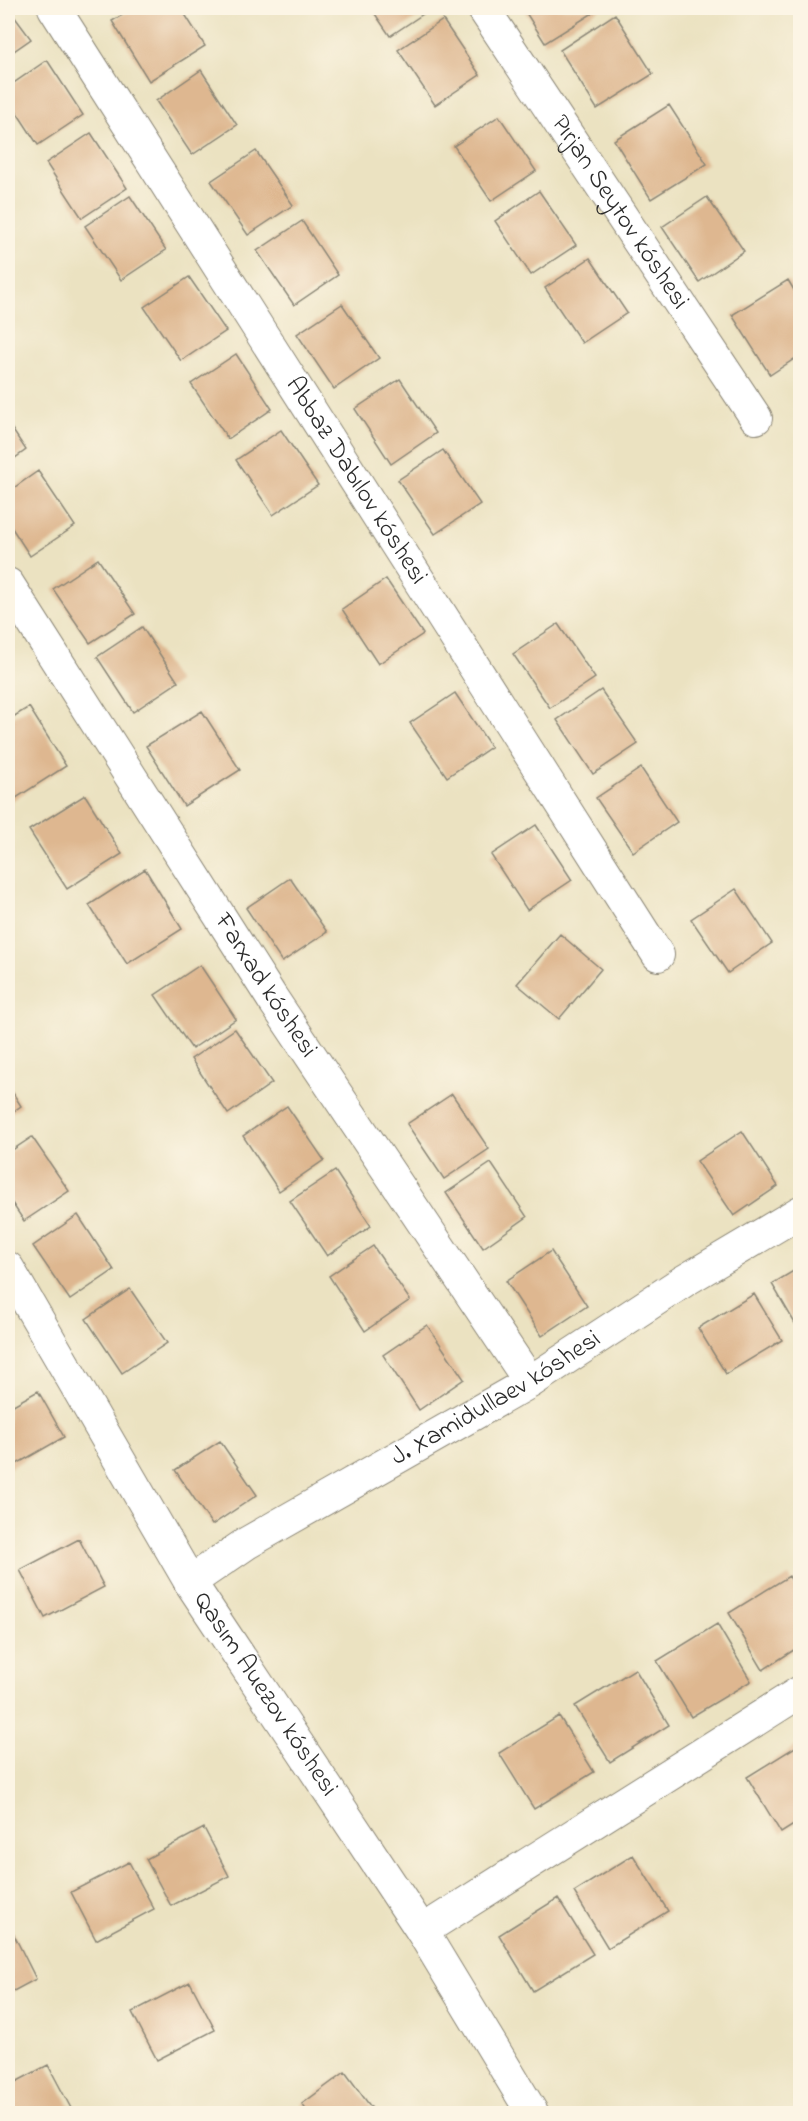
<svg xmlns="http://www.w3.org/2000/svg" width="808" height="2121" font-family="'Indie Flower',sans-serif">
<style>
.building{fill:#deb790}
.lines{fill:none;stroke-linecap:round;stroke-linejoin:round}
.minor-casing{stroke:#8b8676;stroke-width:34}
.minor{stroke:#fff;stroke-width:32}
.labels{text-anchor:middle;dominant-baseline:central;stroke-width:5;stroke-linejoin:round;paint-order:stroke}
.street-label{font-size:26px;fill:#2b2b2b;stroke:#fcf5e5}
</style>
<rect width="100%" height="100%" fill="#fcf5e5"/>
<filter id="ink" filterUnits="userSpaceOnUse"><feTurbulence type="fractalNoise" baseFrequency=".0167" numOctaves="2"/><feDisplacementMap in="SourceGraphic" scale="12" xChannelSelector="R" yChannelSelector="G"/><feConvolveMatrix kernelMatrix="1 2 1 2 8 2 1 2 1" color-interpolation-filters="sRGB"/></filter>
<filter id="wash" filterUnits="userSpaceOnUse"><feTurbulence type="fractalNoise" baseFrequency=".008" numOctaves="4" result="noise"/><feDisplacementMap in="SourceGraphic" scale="24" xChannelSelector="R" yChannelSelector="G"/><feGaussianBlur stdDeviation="1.35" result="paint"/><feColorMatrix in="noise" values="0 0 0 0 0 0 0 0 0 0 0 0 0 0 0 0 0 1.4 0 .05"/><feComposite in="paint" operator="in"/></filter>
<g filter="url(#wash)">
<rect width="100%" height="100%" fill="#ebe2c1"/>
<g id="blocks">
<!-- building -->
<path class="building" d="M8,8l23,31 -23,16z
M134,8h47l24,38 -56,35 -37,-60z
M371,8h61l-42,28z
M523,8h78l-56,35z
M615,14l38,60 -56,35 -37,-59z
M443,20l37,55 -45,30 -37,-55z
M47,60l36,55 -45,30 -30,-46v-12z
M201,70l36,55 -45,30 -36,-54z
M669,105l38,59 -56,35 -37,-59z
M499,116l37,55 -45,30 -37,-55z
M91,133l36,55 -45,30 -36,-55z
M256,151l37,54 -45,30 -37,-54z
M539,191l37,54 -45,30 -36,-54z
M130,196l36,54 -45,30 -36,-54z
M707,197l37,54 -45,31 -37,-55z
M302,221l36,54 -44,30 -37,-54z
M590,258l37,55 -45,30 -37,-55z
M189,277l37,54 -45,30 -37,-54z
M788,280l12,20v55l-30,20 -38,-60z
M342,304l37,54 -45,31 -37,-55z
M236,354l36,55 -44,30 -37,-55z
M400,379l36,54 -45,31 -36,-55z
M8,423l18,27 -18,13z
M281,430l37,55 -45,30 -37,-55z
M443,450l37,54 -45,30 -37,-54z
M38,471l37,55 -45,30 -22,-34v-30z
M98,559l37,55 -45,29 -37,-54z
M386,579l37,55 -45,30 -36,-55z
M558,624l37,54 -45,30 -37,-54z
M142,627l36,55 -45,30 -36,-55z
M601,690l37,54 -45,30 -36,-54z
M455,693l36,54 -44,30 -37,-54z
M29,707l37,59 -56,36 -2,-5v-77z
M202,711l38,59 -56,36 -38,-60z
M641,768l36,54 -44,30 -37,-54z
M85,795l37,59 -55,35 -38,-59z
M536,825l36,55 -45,30 -36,-55z
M145,869l37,60 -55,35 -38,-59z
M290,878l37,54 -45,30 -36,-54z
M736,889l36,54 -44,30 -37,-54z
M560,934l41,35 -42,50 -42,-35z
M200,965l36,54 -44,30 -37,-54z
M235,1029l37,54 -44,31 -37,-55z
M8,1085l13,21 -13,9z
M452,1094l37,55 -45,30 -37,-55z
M287,1106l37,54 -45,31 -36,-55z
M742,1131l36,55 -44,30 -37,-55z
M32,1137l37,54 -45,30 -16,-24v-44z
M491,1163l36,54 -44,31 -37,-55z
M335,1171l36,55 -44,30 -37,-55z
M78,1215l36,55 -44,30 -37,-54z
M373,1246l37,54 -45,31 -36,-55z
M551,1251l36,55 -45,30 -36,-55z
M800,1267v65l-28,-48z
M130,1289l37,54 -45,30 -36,-54z
M754,1294l28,46 -56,34 -28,-46z
M427,1325l37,54 -45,31 -36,-55z
M38,1391l26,46 -56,32v-61z
M220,1441l37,54 -45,30 -37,-55z
M79,1539l25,48 -59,31 -25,-48z
M789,1576l11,20v50l-37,24 -34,-57z
M717,1624l34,57 -60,36 -34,-56z
M635,1669l34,56 -59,37 -35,-56z
M559,1716l35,56 -60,37 -35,-56z
M800,1744v77l-19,12 -34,-56z
M204,1828l25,48 -58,30 -25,-47z
M633,1855l35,56 -60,37 -34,-56z
M129,1862l25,47 -58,31 -25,-48z
M558,1898l35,56 -60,37 -34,-56z
M12,1931l24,48 -28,15v-61z
M190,1982l25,48 -58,30 -25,-48z
M48,2065l25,47 -65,2v-28z
M345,2072l31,42h-67l-7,-10z"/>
</g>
</g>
<g filter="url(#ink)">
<use href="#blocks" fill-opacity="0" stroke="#8b8676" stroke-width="1.5"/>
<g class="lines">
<defs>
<g id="minor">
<path id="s1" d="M54,8l604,947"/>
<path id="s2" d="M483,8l273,410"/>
<path id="s3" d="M8,584l264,414 258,384"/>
<path id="s4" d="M8,1268l182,314 232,349 111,183"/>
<path id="s5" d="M190,1582l57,-39 283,-161 154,-101 116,-69"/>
<path d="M422,1931l378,-239"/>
</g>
</defs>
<!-- minor casing -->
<use href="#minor" class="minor-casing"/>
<!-- minor -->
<use href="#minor" class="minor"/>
</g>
</g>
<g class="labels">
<!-- street labels -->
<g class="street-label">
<text stroke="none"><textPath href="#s2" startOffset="246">Pırjan Seytov kóshesi</textPath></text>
<text stroke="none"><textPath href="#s1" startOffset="561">Abbaz Dabılov kóshesi</textPath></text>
<text stroke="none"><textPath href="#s3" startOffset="477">Farxad kóshesi</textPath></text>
<text stroke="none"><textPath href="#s5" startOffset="357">J. Xamidullaev kóshesi</textPath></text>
<text stroke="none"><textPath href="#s4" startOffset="498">Qasım Auezov kóshesi</textPath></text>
</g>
</g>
<!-- margin -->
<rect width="808" height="2121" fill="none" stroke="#fcf5e5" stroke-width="30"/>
</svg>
